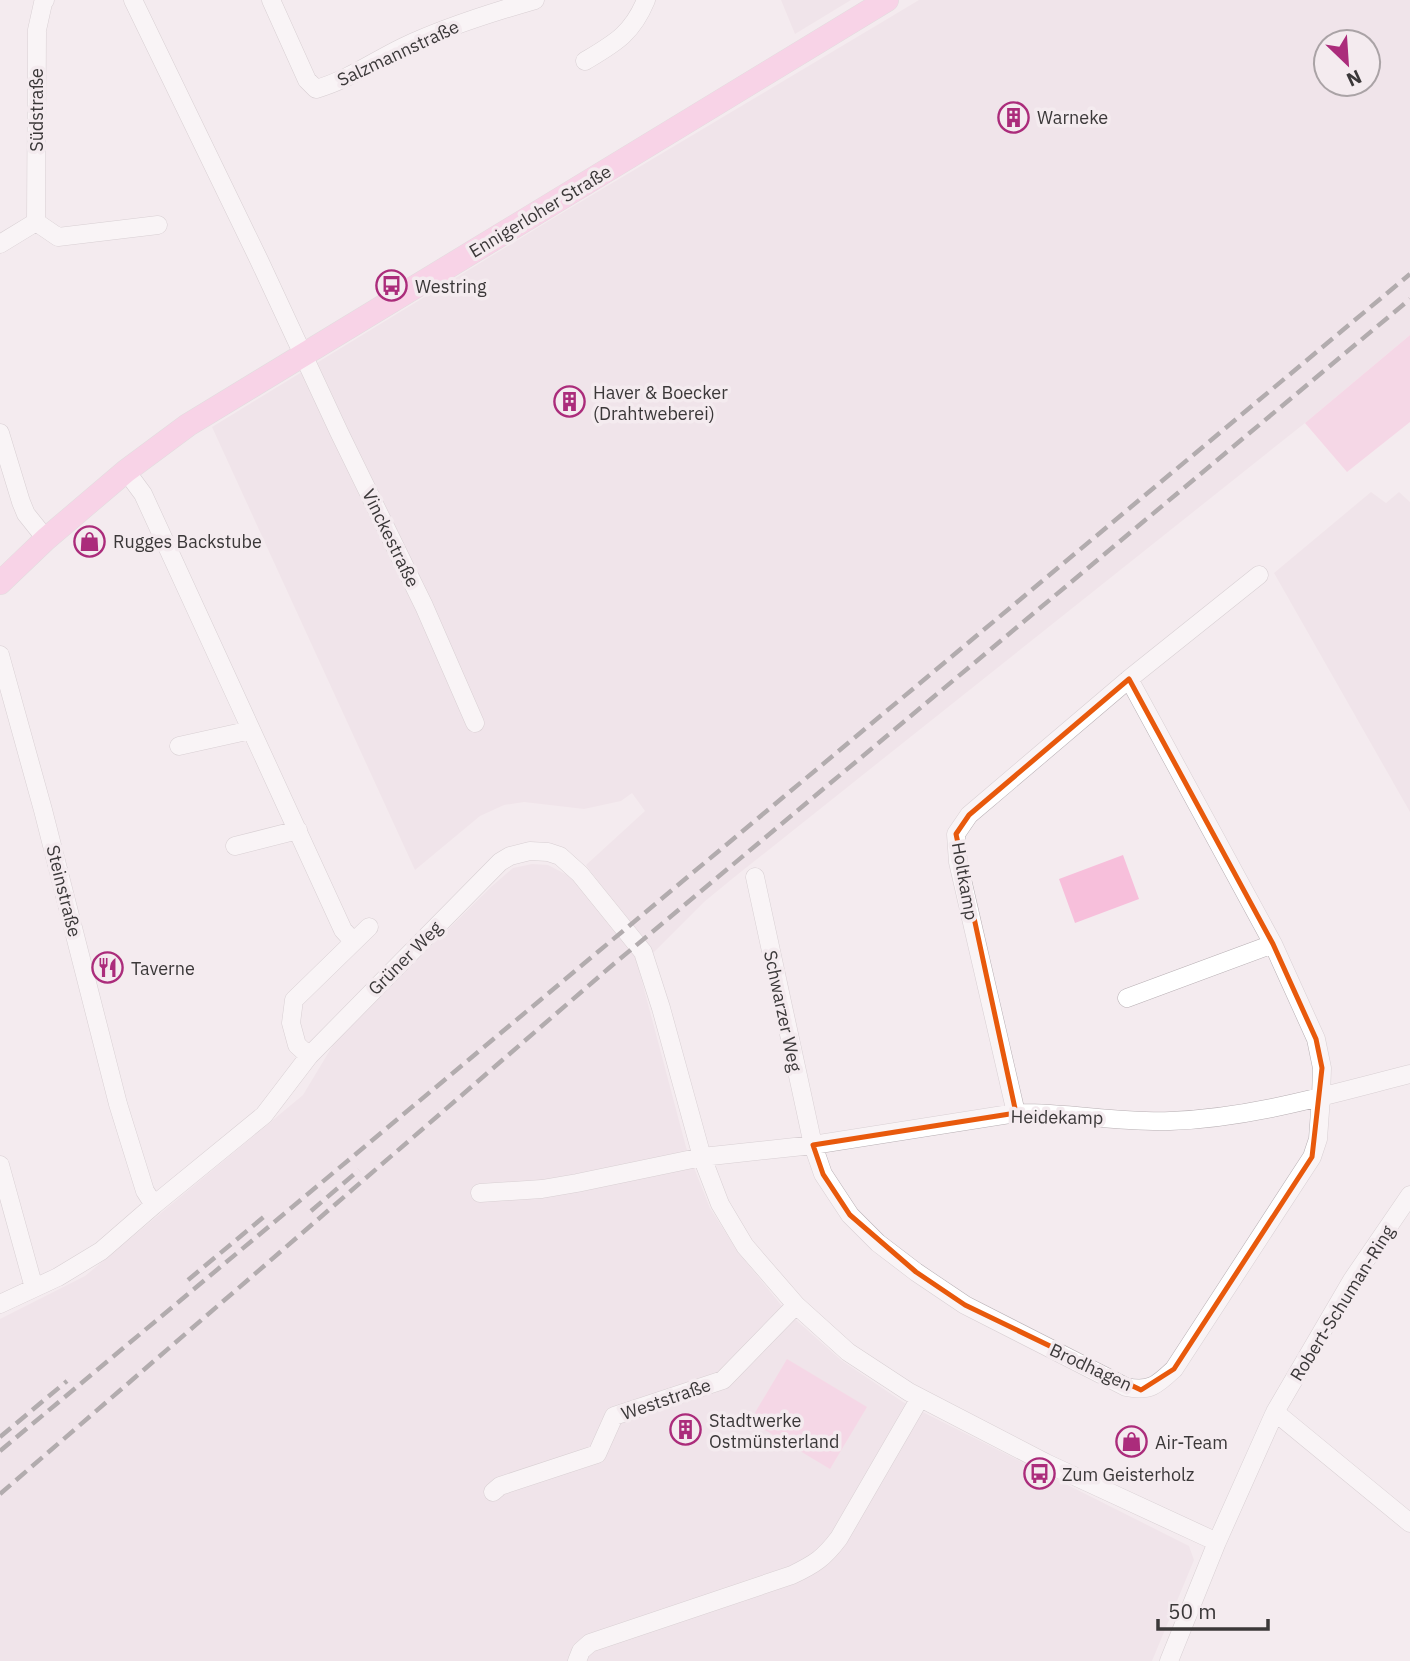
<svg xmlns="http://www.w3.org/2000/svg" width="1410" height="1661" font-family="'IBM Plex Sans',sans-serif">
<style>
.built{fill:#ecdce4;fill-rule:evenodd}
.green{fill:#f7bfdb}
.lines{fill:none;stroke-linecap:round;stroke-linejoin:round}
.minor-casing{stroke:#b7afb3;stroke-width:19}
.major-casing{stroke:#cccbcc;stroke-width:24}
.minor{stroke:#fff;stroke-width:18}
.major{stroke:#fdb6dd;stroke-width:23}
.rail{stroke:#635f60;stroke-width:4.5;stroke-dasharray:14 7;stroke-linecap:butt}
.marked{fill:none;stroke:#e8590c;stroke-width:5;stroke-linejoin:round}
.labels{text-anchor:middle;dominant-baseline:central;stroke-width:7;stroke-linejoin:round;paint-order:stroke}
.street-label{font-size:18px;fill:#3b3839;stroke:#f4ebef}
.poi-label{font-size:18px;fill:#3b3839;stroke:#f4ebef;text-anchor:start}
</style>
<rect width="100%" height="100%" fill="#f4ebef"/>
<!-- built -->
<path class="built" d="M781,0h70l-56,34z
M919,0h491v335l-105,88 -573,456 -28,23 -51,51 -65,-85 -2,-3 59,-54 -13,-18 -11,8 -37,8 -60,-7 -20,3 -24,11 -65,54 -203,-443 340,-208zM1326,42h42v42h-42z
M1371,492l15,11 13,-11 11,10v310l-136,-239z
M532,864l16,1 27,14 60,76 51,192 24,61 28,44 48,59 55,49 62,42 286,144 5,14 -42,101h-1152v-342l85,-43 218,-181 33,-55 156,-154 21,-18z"/>
<!-- green -->
<path class="green" d="M1410,335v87l-63,50 -42,-49z
M1123,855l16,44 -64,24 -16,-44z
M787,1359l80,48 -37,62 -80,-48z"/>
<g class="lines">
<defs>
<path id="minor" d="M133,0l126,260 80,172 85,174 51,117
M271,0l36,80 9,9c32,-9 58,-28 87,-42 42,-20 87,-34 132,-47
M585,61c30,-18 47,-27 61,-61
M36,222l1,-192 6,-27 2,-3
M36,222l22,15 100,-12
M0,244l36,-22
M0,433l21,69 5,12 20,25
M126,471l17,23 200,436 10,11
M0,655l43,155 75,294 27,87 9,14
M179,746l72,-16
M235,846l63,-16
M755,877l58,268 10,29 27,41 28,28 38,29 49,33 161,82c24,5 31,-2 48,-18l138,-212 6,-18 3,-42 1,-29 -6,-29 -43,-95 -144,-265
M1127,998l146,-54
M309,1056l-12,-11 -6,-22 3,-23 75,-73
M1016,1113l-58,-251 -2,-28 13,-19 160,-136 130,-104
M0,1165l34,123
M480,1193l62,-4 35,-6 125,-26 111,-12 203,-32c51,-1 103,10 154,8 82,-3 161,-27 240,-47
M0,1304l58,-27 43,-26 53,-46 110,-90 45,-59 191,-194 10,-6 20,-5 18,1 12,4 20,18 63,78 18,56 41,149 18,47 25,42 51,59 52,47 61,40 137,71 171,79
M1275,1412l135,111
M493,1492l7,-6 97,-32 17,-38 109,-36 73,-75
M577,1661l4,-10 9,-8 202,-68c23,-11 32,-17 47,-37l81,-140
M1169,1661l48,-119 58,-130 77,-132 58,-85"/>
<path id="major" d="M0,583l46,-44 80,-68 62,-46 699,-425"/>
</defs>
<!-- minor casing -->
<use href="#minor" class="minor-casing"/>
<!-- major casing -->
<use href="#major" class="major-casing"/>
<!-- minor -->
<use href="#minor" class="minor"/>
<!-- major -->
<use href="#major" class="major"/>
<!-- rail -->
<path class="rail" d="M311,1211l48,-41
M188,1280l78,-65
M0,1437l67,-56
M0,1451l1410,-1177
M0,1494l609,-526 801,-669"/>
</g>
<!-- marked area -->
<path d="M0 0H1410V1661H0ZM1129,679l144,265 43,95 6,29 -10,89 -138,212 -33,21 -176,-85 -49,-33 -66,-57 -27,-41 -10,-29 203,-32 -60,-279 13,-19z" fill="#f4ebef" fill-opacity=".55" fill-rule="evenodd"/>
<path class="marked" d="M1129,679l144,265 43,95 6,29 -10,89 -138,212 -33,21 -176,-85 -49,-33 -66,-57 -27,-41 -10,-29 203,-32 -60,-279 13,-19z"/>
<!-- icons -->
<defs>
<symbol id="building-ring" viewBox="-11 -11 22 22"><circle r="9.5" fill="#f4ebef" stroke="#ab2c7b" stroke-width="1.5"/><path d="M-4-6H4V6H1V3H-1V6H-4ZM-2.5-4.3h1.7v1.8h-1.7ZM.8-4.3h1.7v1.8H.8ZM-2.5-1h1.7V.8h-1.7ZM.8-1h1.7V.8H.8Z" fill="#ab2c7b"/></symbol>
<symbol id="bus-ring" viewBox="-11 -11 22 22"><circle r="9.5" fill="#f4ebef" stroke="#ab2c7b" stroke-width="1.5"/><path d="M-5-6H5V4H4V6H2V4H-2V6H-4V4H-5ZM-3.5-4V0h7V-4ZM-3.5 1.2v1.5H-2V1.2ZM2 1.2v1.5H3.5V1.2Z" fill="#ab2c7b"/></symbol>
<symbol id="shop-ring" viewBox="-11 -11 22 22"><circle r="9.5" fill="#f4ebef" stroke="#ab2c7b" stroke-width="1.5"/><path d="M-5-2.5h2.3a2.7 3.5 0 0 1 5.4 0H5L5.5 6h-11ZM-1.5-2.5h3a1.5 2.3 0 0 0-3 0Z" fill="#ab2c7b"/></symbol>
<symbol id="restaurant-ring" viewBox="-11 -11 22 22"><circle r="9.5" fill="#f4ebef" stroke="#ab2c7b" stroke-width="1.5"/><path d="M-5-6h1v4h1v-4h1v4h1v-4h1v5L-1.5 .5V6h-2V.5L-5-1ZM5-6V6H3V1.5H1.5Q1.5-4 5-6Z" fill="#ab2c7b"/></symbol>
</defs>
<g fill-rule="evenodd">
<use href="#building-ring" x="996" y="100" width="35" height="35"/>
<use href="#bus-ring" x="374" y="268" width="35" height="35"/>
<use href="#building-ring" x="552" y="384" width="35" height="35"/>
<use href="#shop-ring" x="72" y="524" width="35" height="35"/>
<use href="#restaurant-ring" x="90" y="950" width="35" height="35"/>
<use href="#building-ring" x="668" y="1412" width="35" height="35"/>
<use href="#shop-ring" x="1114" y="1424" width="35" height="35"/>
<use href="#bus-ring" x="1022" y="1456" width="35" height="35"/>
</g>
<g class="labels">
<!-- street labels -->
<g class="street-label">
<text transform="translate(398 53) rotate(-25)">Salzmannstraße</text>
<text transform="translate(36 110) rotate(-90)">Südstraße</text>
<text transform="translate(540 211) rotate(-31)">Ennigerloher Straße</text>
<text transform="translate(391 538) rotate(64)">Vinckestraße</text>
<text transform="translate(965 881) rotate(80)">Holtkamp</text>
<text transform="translate(64 891) rotate(76)">Steinstraße</text>
<text transform="translate(405 958) rotate(-45)">Grüner Weg</text>
<text transform="translate(783 1011) rotate(78)">Schwarzer Weg</text>
<text transform="translate(1057 1117) rotate(1)">Heidekamp</text>
<text transform="translate(1342 1303) rotate(-58)">Robert-Schuman-Ring</text>
<text transform="translate(1091 1367) rotate(25)">Brodhagen</text>
<text transform="translate(666 1399) rotate(-19)">Weststraße</text>
</g>
<!-- poi labels -->
<g class="poi-label">
<text x="1037" y="117">Warneke</text>
<text x="415" y="286">Westring</text>
<text x="593" y="392">Haver &amp; Boecker<tspan x="593" dy="21">(Drahtweberei)</tspan></text>
<text x="113" y="541">Rugges Backstube</text>
<text x="131" y="968">Taverne</text>
<text x="709" y="1420">Stadtwerke<tspan x="709" dy="21">Ostmünsterland</tspan></text>
<text x="1155" y="1442">Air-Team</text>
<text x="1062" y="1474">Zum Geisterholz</text>
</g>
</g>
<!-- north arrow -->
<g transform="translate(1347 63) rotate(155)"><circle r="33" fill="#f4ebef" stroke="#aaa3a6" stroke-width="2"/>
<path d="M0-5L12 26L0 18L-12 26Z" fill="#ab2c7b"/>
<text y="-10" font-size="19" font-weight="bold" text-anchor="middle" fill="#3b3839">N</text>
</g>
<!-- scale -->
<path d="M1158 1619v10h110v-10" fill="none" stroke="#3b3839" stroke-width="3.5"/>
<text x="1168" y="1619" font-size="21" fill="#3b3839" stroke="#f4ebef" stroke-width="5" paint-order="stroke">50 m</text>
</svg>
